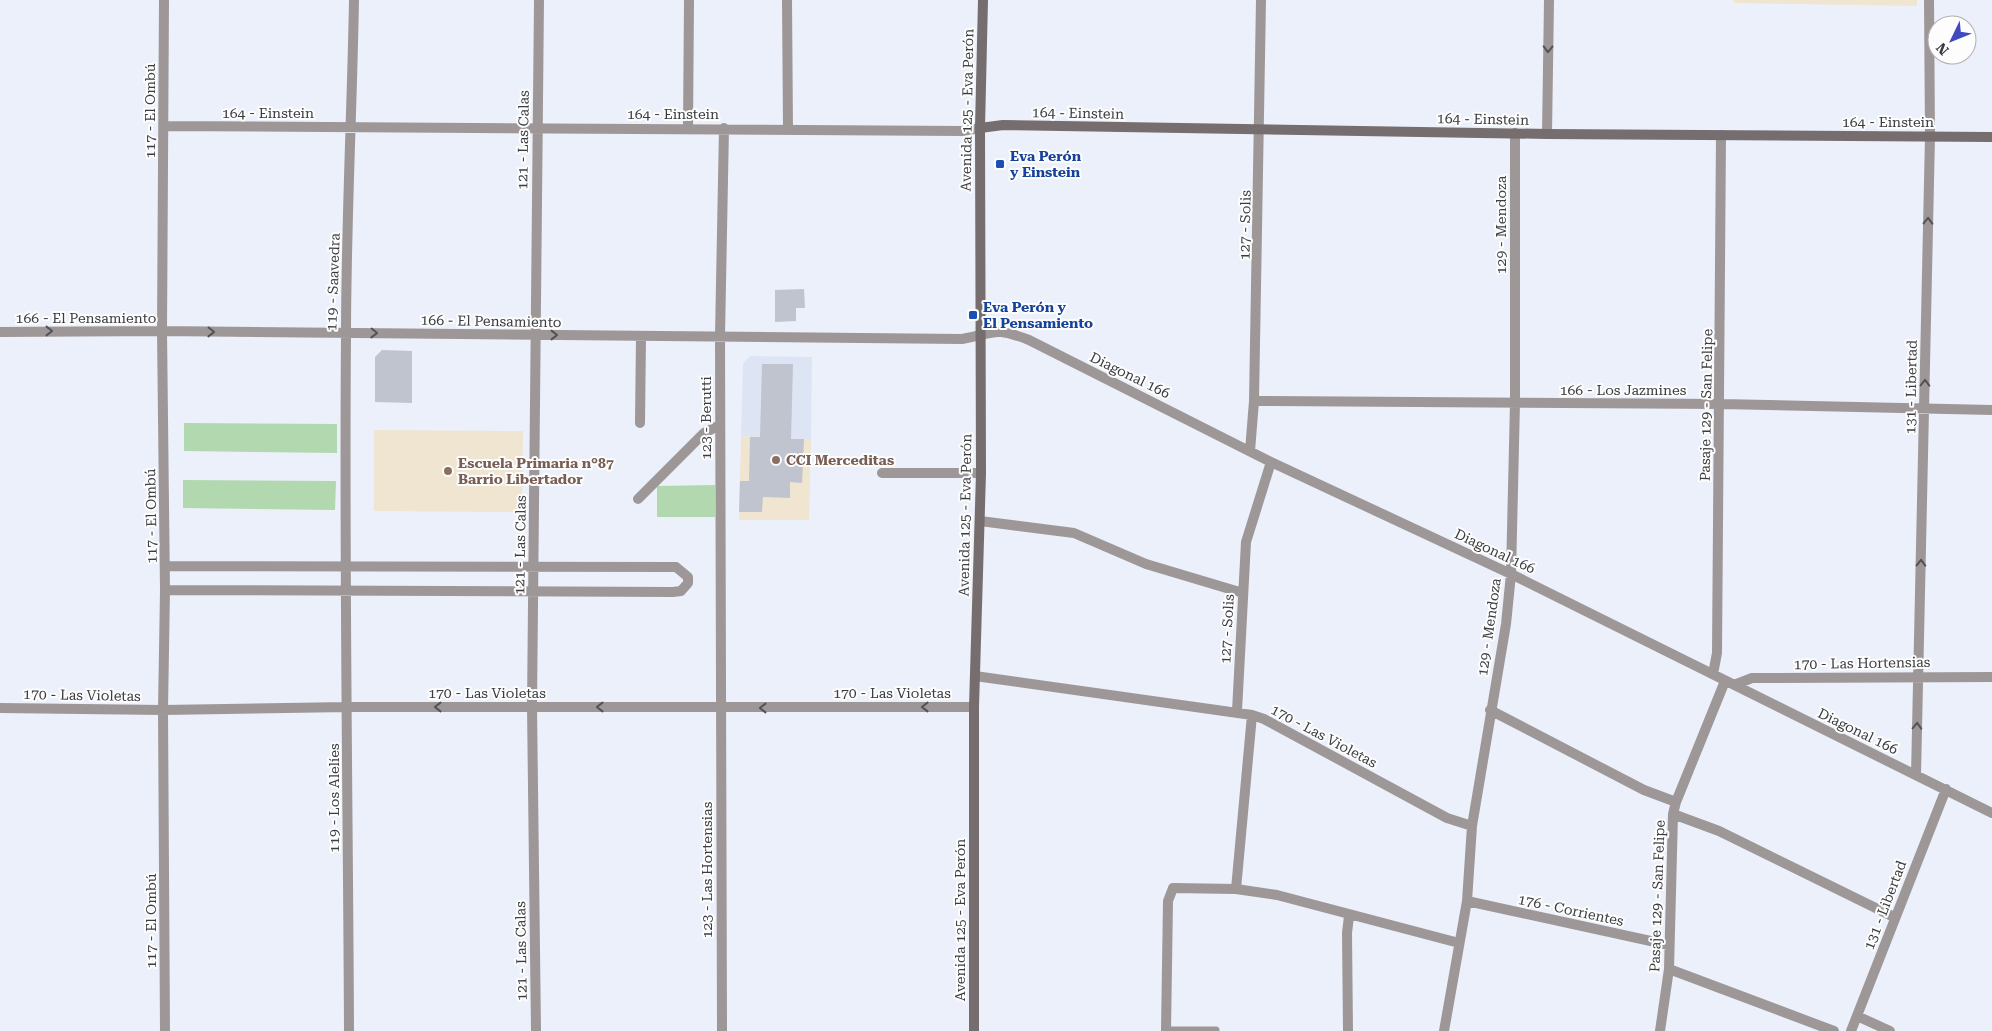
<svg xmlns="http://www.w3.org/2000/svg" width="1992" height="1031" font-family="'Roboto Serif',serif">
<style>
.built{fill:#dde4f4}
.education{fill:#efe5d0}
.green{fill:#b2d8af}
.building{fill:#c0c4ce}
.lines{fill:none;stroke-linecap:round;stroke-linejoin:round}
.lane{stroke:#9d9798;stroke-width:7}
.street{stroke:#9d9798;stroke-width:10}
.secondary{stroke:#756d6e;stroke-width:10}
.oneway{stroke:#535356}
.transit-dot{fill:#1a4fb4;stroke:#fdfdfd;stroke-width:2}
.education-dot{fill:#8d6e63;stroke:#fdfdfd;stroke-width:2}
.labels{text-anchor:middle;dominant-baseline:central;stroke-width:4;stroke-linejoin:round;paint-order:stroke}
.street-label{font-size:14px;fill:#3a3c40;stroke:#fdfdfd}
.transit-label{font-size:14px;font-weight:bold;fill:#164399;stroke:#fdfdfd;text-anchor:start}
.education-label{font-size:14px;font-weight:bold;fill:#785e54;stroke:#fdfdfd;text-anchor:start}
</style>
<rect width="100%" height="100%" fill="#ecf0fa"/>
<!-- built -->
<path class="built" d="M750,356l62,1 -1,83 -70,-4 2,-72z"/>
<!-- education -->
<path class="education" d="M1734,0h183v6l-183,-3z
M374,430l149,1 -1,81 -148,-1z
M741,436l70,4 -2,80h-70z"/>
<!-- green -->
<path class="green" d="M184,423l153,1v29l-153,-2z
M183,480l153,1 -1,29 -152,-2z
M715,485v32h-58v-31z"/>
<!-- building -->
<path class="building" d="M804,289l1,19h-9v13l-21,1v-32z
M382,350l30,1v52l-37,-1v-45z
M762,364h31l-2,75h13l-2,44 -12,-1v16l-27,-1 -1,15h-23l1,-31h9l1,-44h10z"/>
<g class="lines">
<!-- lane -->
<path class="lane" d="M1166,1030h50"/>
<!-- street -->
<path class="street" d="M164,0l-2,331 3,259 -2,120 2,321
M787,0l1,129
M164,126l798,5 18,-3
M688,129l1,-129
M1547,134l2,-134
M0,332l162,-1 800,8c34,-6 31,-13 67,1l242,122 240,112 481,239
M1254,401l467,3 271,6
M640,423l1,-87
M1250,451l4,-50 7,-401
M882,473h99
M638,499l66,-66 16,-8
M980,521l94,12 72,31 97,29
M165,566l511,1 12,10v6l-7,8 -8,1 -508,-2
M1713,674l4,-21 4,-518
M975,676l277,39 12,4 183,99 25,8
M1734,685l18,-7 240,-1
M0,708l163,2 185,-3h626
M1490,710l154,80 32,12
M1237,711l9,-169 25,-80
M1916,775l14,-639 -1,-136
M1673,814l46,17 175,86
M1236,889l16,-174
M1467,901l202,44
M1669,969l165,62
M1857,1016l33,15
M349,1031c-1,-231 -5,-463 -3,-694 0,-112 6,-225 8,-337
M536,1031l-4,-325 7,-706
M722,1031l-2,-695 4,-208
M1166,1031l2,-130 5,-13 63,1 41,6 182,48
M1348,1031l-1,-98 2,-17
M1444,1031l23,-130 5,-75 34,-202 5,-50 4,-171v-270
M1660,1031l9,-62 4,-155 3,-12 49,-121
M1851,1031l95,-242"/>
<!-- secondary -->
<path class="secondary" d="M980,128l23,-3 544,9 445,3
M974,1031v-324l7,-234 -1,-345 3,-128"/>
</g>
<!-- one-way arrows -->
<defs><path id="oneway-chevron" d="M-2-3.5L2.5 0L-2 3.5" fill="none" stroke-width="1.6" stroke-linecap="round" stroke-linejoin="round" transform="scale(1.25)"/></defs>
<g class="oneway">
<use href="#oneway-chevron" transform="translate(1548 49) rotate(91)"/>
<use href="#oneway-chevron" transform="translate(1928 221) rotate(-89)"/>
<use href="#oneway-chevron" transform="translate(49 331)"/>
<use href="#oneway-chevron" transform="translate(211 332) rotate(1)"/>
<use href="#oneway-chevron" transform="translate(374 333) rotate(1)"/>
<use href="#oneway-chevron" transform="translate(554 335)"/>
<use href="#oneway-chevron" transform="translate(1925 383) rotate(-89)"/>
<use href="#oneway-chevron" transform="translate(1921 563) rotate(-89)"/>
<use href="#oneway-chevron" transform="translate(438 707) rotate(180)"/>
<use href="#oneway-chevron" transform="translate(600 707) rotate(-180)"/>
<use href="#oneway-chevron" transform="translate(925 707) rotate(180)"/>
<use href="#oneway-chevron" transform="translate(763 708) rotate(180)"/>
<use href="#oneway-chevron" transform="translate(1917 726) rotate(-88)"/>
</g>
<!-- markers -->
<g class="transit-dot">
<rect x="995" y="159" width="10" height="10" rx="2.5"/>
<rect x="968" y="310" width="10" height="10" rx="2.5"/>
</g>
<g class="education-dot">
<circle cx="776" cy="460" r="5"/>
<circle cx="448" cy="471" r="5"/>
</g>
<g class="labels">
<!-- street labels -->
<g class="street-label">
<text transform="translate(967 110) rotate(-89)">Avenida 125 - Eva Perón</text>
<text transform="translate(150 111) rotate(-90)">117 - El Ombú</text>
<text x="268" y="113">164 - Einstein</text>
<text transform="translate(1078 113) rotate(1)">164 - Einstein</text>
<text x="673" y="114">164 - Einstein</text>
<text transform="translate(1483 119) rotate(1)">164 - Einstein</text>
<text x="1888" y="122">164 - Einstein</text>
<text transform="translate(523 140) rotate(-89)">121 - Las Calas</text>
<text transform="translate(1245 225) rotate(-89)">127 - Solis</text>
<text transform="translate(1501 225) rotate(-90)">129 - Mendoza</text>
<text transform="translate(333 282) rotate(-88)">119 - Saavedra</text>
<text x="86" y="318">166 - El Pensamiento</text>
<text transform="translate(491 321) rotate(1)">166 - El Pensamiento</text>
<text transform="translate(1130 375) rotate(26)">Diagonal 166</text>
<text transform="translate(1911 387) rotate(-89)">131 - Libertad</text>
<text x="1623" y="390">166 - Los Jazmines</text>
<text transform="translate(1706 405) rotate(-89)">Pasaje 129 - San Felipe</text>
<text transform="translate(706 418) rotate(-90)">123 - Berutti</text>
<text transform="translate(965 515) rotate(-89)">Avenida 125 - Eva Perón</text>
<text transform="translate(151 516) rotate(-91)">117 - El Ombú</text>
<text transform="translate(520 545) rotate(-89)">121 - Las Calas</text>
<text transform="translate(1495 551) rotate(25)">Diagonal 166</text>
<text transform="translate(1489 627) rotate(-82)">129 - Mendoza</text>
<text transform="translate(1227 629) rotate(-87)">127 - Solis</text>
<text transform="translate(1862 663) rotate(-1)">170 - Las Hortensias</text>
<text x="487" y="693">170 - Las Violetas</text>
<text x="892" y="693">170 - Las Violetas</text>
<text transform="translate(82 695) rotate(1)">170 - Las Violetas</text>
<text transform="translate(1858 731) rotate(26)">Diagonal 166</text>
<text transform="translate(1324 736) rotate(28)">170 - Las Violetas</text>
<text transform="translate(334 798) rotate(-90)">119 - Los Alelíes</text>
<text transform="translate(707 870) rotate(-90)">123 - Las Hortensias</text>
<text transform="translate(1657 896) rotate(-88)">Pasaje 129 - San Felipe</text>
<text transform="translate(1885 905) rotate(-69)">131 - Libertad</text>
<text transform="translate(1571 910) rotate(12)">176 - Corrientes</text>
<text transform="translate(960 920) rotate(-90)">Avenida 125 - Eva Perón</text>
<text transform="translate(151 921) rotate(-90)">117 - El Ombú</text>
<text transform="translate(521 951) rotate(-91)">121 - Las Calas</text>
</g>
<!-- transit labels -->
<g class="transit-label">
<text x="1010" y="156">Eva Perón<tspan x="1010" dy="16">y Einstein</tspan></text>
<text x="983" y="307">Eva Perón y<tspan x="983" dy="16">El Pensamiento</tspan></text>
</g>
<!-- education labels -->
<g class="education-label">
<text x="786" y="460">CCI Merceditas</text>
<text x="458" y="463">Escuela Primaria n°87<tspan x="458" dy="16">Barrio Libertador</tspan></text>
</g>
</g>
<!-- north arrow -->
<g transform="translate(1952 40) rotate(227)"><circle r="24" fill="#fdfdfd" stroke="#afb0b1"/>
<path d="M0-4L9 19L0 12L-9 19Z" fill="#404abe"/>
<text y="-8" font-size="14" font-weight="bold" text-anchor="middle" fill="#3a3c40">N</text>
</g>
</svg>
